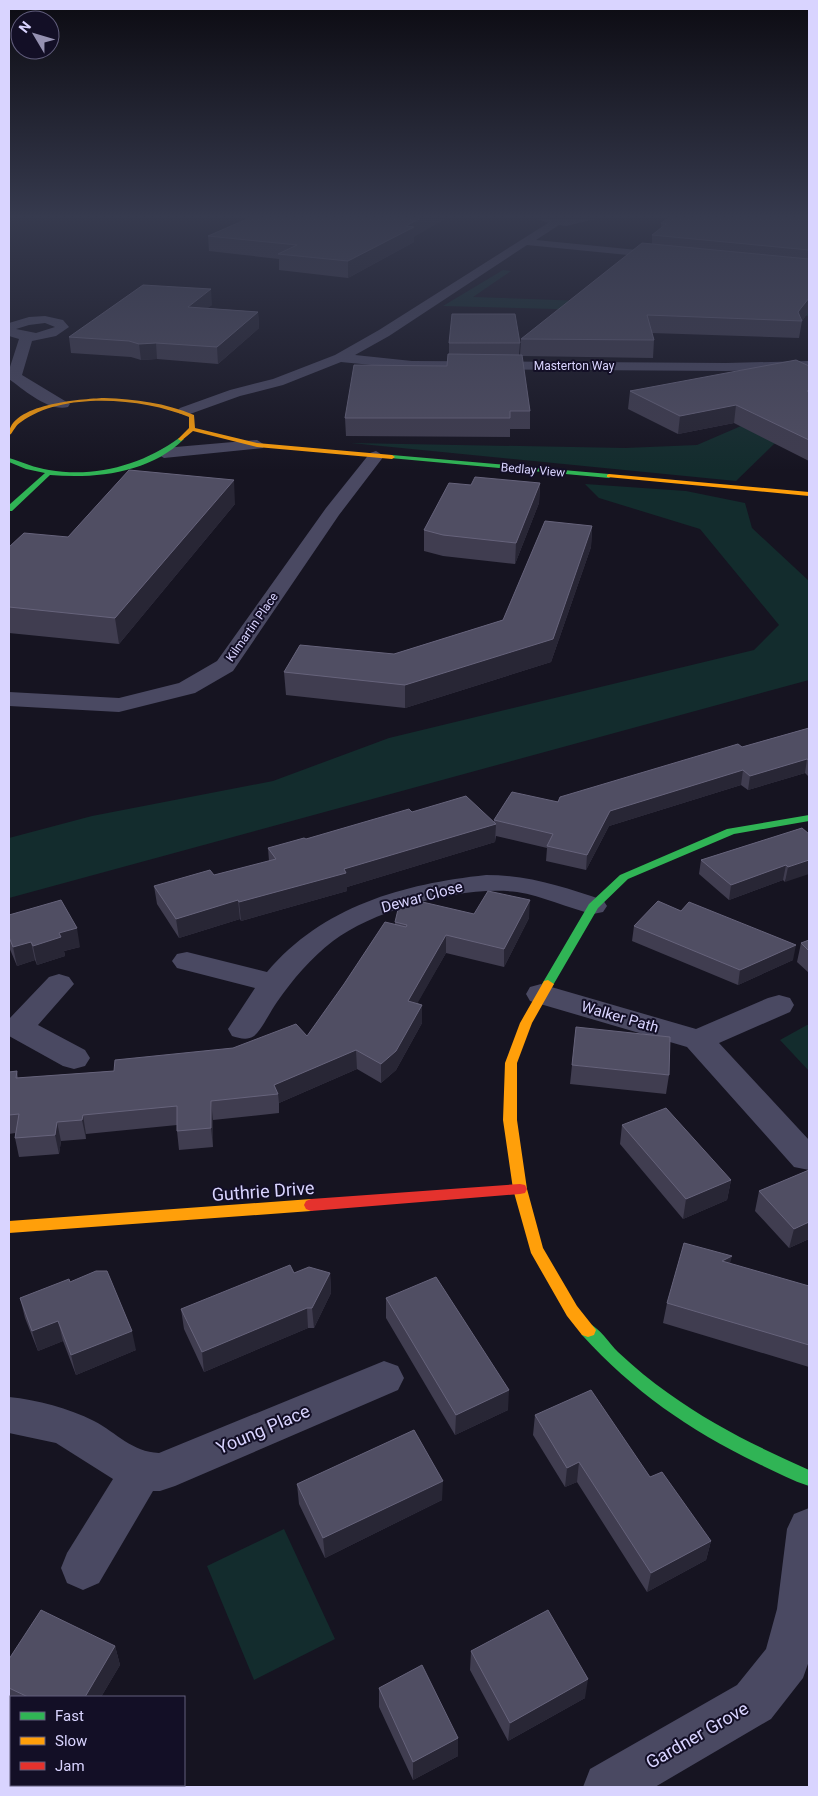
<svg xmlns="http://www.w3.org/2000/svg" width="818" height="1796" font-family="Roboto,sans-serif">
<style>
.green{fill:#132c2d}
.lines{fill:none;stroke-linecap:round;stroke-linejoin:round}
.street{fill:#4a4962;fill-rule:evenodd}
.fast{fill:#30b455;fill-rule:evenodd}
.slow{fill:#ff9f0a;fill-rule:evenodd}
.jam{fill:#e5322d;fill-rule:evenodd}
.wall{fill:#403d50}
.shaded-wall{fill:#282635}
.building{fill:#504e63;stroke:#66637b}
.labels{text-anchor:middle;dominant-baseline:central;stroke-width:4;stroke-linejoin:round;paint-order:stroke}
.far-street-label{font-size:12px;fill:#d9d4ff;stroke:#130f26}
.street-label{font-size:15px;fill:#d9d4ff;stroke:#130f26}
.near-street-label{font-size:18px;fill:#d9d4ff;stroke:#130f26}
</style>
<rect width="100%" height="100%" fill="#161421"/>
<!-- green -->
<path class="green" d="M503,270l8,1 -38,26 336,12v7l-366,-10z
M809,410v28l-35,6 -38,37 -385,-38 274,5 72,-3 44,-19z
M585,484l101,7 59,12 7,25 57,53v99l-800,218v-60l83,-22 181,-35 116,-43 365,-88 25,-25 -79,-96 -101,-31z
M807,1025h2v46l-29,-31z
M284,1529l51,110 -81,41 -47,-114z"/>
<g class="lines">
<!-- street -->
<path class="street" d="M539,219h56l-29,7 -7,-1 -23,15 132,13 6,3 -6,3 -141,-14 -138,91 -34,19 57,6 314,2 83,-2v8l-83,2 -314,-2 -71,-7 -58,23 -43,11 -50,18h-10l-3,-3 3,-3 50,-18 43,-11 62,-24 44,-25 169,-107z
M45,316l18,4 6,7 -13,9 -24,5 -10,34 48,29 -2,3c-19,5 -44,-17 -59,-28v-9l10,-31 -10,-3v-13l20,-6zM45,323l10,4 -19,6 -20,-4 13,-4z
M257,440l8,5 -2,3 -99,10 -8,-5 8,-5z
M376,451l8,5 -45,59 -106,156 -38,22 -76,19 -110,-6v-14l110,6 60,-15 38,-22 109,-153 44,-55z
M486,875c42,0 78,12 117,25l4,6 -4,6 -10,2c-26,-6 -50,-18 -76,-22 -54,-7 -141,17 -184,49 -22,17 -40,38 -56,61 -6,8 -16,29 -23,34 -7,5 -15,2 -22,0l-4,-7 27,-41 -78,-20 -5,-7 5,-7 10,-2 80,20c56,-66 136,-88 219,-97z
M59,974l10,3 5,7 -36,41 47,25 5,8 -5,8 -11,3 -11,-3 -54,-30v-17l40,-42z
M541,984l155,45 72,-31 11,-3 11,3 4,7 -4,7 -71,31 90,97v30l-15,-3 -107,-120 -157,-46 -4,-7 4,-7z
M384,1361l14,5 6,12 -6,12 -223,96 -15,5h-7l-54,92 -16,7 -16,-7 -6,-15 6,-15 46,-74 -57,-36 -47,-10v-36c29,3 59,11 85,24 23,12 38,31 65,32z
M809,1508v153l-6,17 -32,41 -116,68h-72l7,-18 147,-84 29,-36 11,-40 10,-80 7,-15z"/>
<!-- fast -->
<path class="fast" d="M179,438l5,1c-34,34 -88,40 -134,36l-38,36h-3v-6l36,-32 -19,-4 -17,-7v-4c13,4 26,10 40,12 46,8 93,-5 130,-32z
M392,455l217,19 3,2 -3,2 -219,-20v-2z
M809,815v6l-75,13 -106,45 -30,29 -46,79h-8l-2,-3 47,-80 31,-29 107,-46z
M588,1323c12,5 21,20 30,29 16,15 33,29 50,41 44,32 92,55 141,77v16c-18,-6 -35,-15 -52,-23 -68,-33 -124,-72 -175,-128l-2,-5 2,-5z"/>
<!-- slow -->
<path class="slow" d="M104,398c32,1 61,5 90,17l1,13 62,15 135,12 3,2 -3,2 -135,-12 -64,-16 -12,10 -3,-2 11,-11v-11c-46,-19 -126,-26 -168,5 -5,3 -7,8 -10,12l-2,1c0,-31 72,-36 95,-37z
M609,474l200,18v4l-202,-19v-2z
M548,980l6,4 -22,39 -15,40v57l10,69 16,59 34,58 19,24 -2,5 -6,2 -6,-2 -15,-19 -36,-63 -18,-64 -10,-69 2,-57 15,-40 24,-42z
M311,1199l5,2 2,4 -2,4 -5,2 -302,22v-12z"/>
<!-- jam -->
<path class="jam" d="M520,1184l5,1 2,4 -2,4 -5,1 -209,17 -5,-2 -2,-4 2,-4 5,-2z"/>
</g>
<!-- wall -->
<path class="wall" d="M809,219v92l-7,10 -3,17 -147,-5 2,7 -1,18 -131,-2 8,55v18h-20v8l-164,-1 -1,-18 102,-52 2,-12v-11h71l-1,12h1l1,-16 131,-95v-9l9,-7v-5z
M208,236l206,1v5l-66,36 -69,-8v-11l-70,-8z
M212,305l-5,3 51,4 1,16 -41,36 -61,-5 -16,1 -10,-3 -60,-4 -2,-16z
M809,366v95l-75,-38 -56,11 -50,-25 2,-18z
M540,483l-1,20 -24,61 -72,-8 -19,-5v-21l47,-45z
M235,504l-116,140 -110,-11v-86l59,-10z
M592,526l-1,21 -40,115 -146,46 -119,-13 -2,-23 110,-18 109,-34z
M809,728v49l-4,-4 -57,17 -7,-5 -132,41 -23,44 -40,-9 1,-13 -51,-12 -1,6 -148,45v4l-106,30 -1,-2 -61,19 -22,-34 -3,-18 60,-11 55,-14 -1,-13 38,-9 106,-27 82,10v-2l248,-73z
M802,828l-17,54 -2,-2 -54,20 -30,-26 2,-14z
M681,911l112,49 -55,25 -106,-44 2,-15z
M474,914l55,4 -25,49 -58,-14 -29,50 5,2v18l-26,47 -15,13 -24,-14 -78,34v10l-66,7v27l-34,3 -2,-19v-6l-91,9v5l-25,2 -2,13 -40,3 -4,-19v-5l-6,1v-62l8,-1 1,7 96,-7 119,-23 74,-12 88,-112v-2z
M9,915l71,32 -16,4 1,5 -28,9 -2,-5 -18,6 -8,-19z
M809,940v33l-12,-11 4,-19z
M572,1065l97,10 -3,19 -96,-10z
M622,1125l109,55 -4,20 -44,19 -63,-75z
M809,1170v69l-20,9 -34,-37 4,-20z
M294,1273h36l1,20 -17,35h-6l-104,44 -20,-43 -3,-20z
M70,1282l66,68 -60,25 -13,-34 -25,10 -13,-33 -5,-20z
M809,1286v81l-146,-44 4,-20z
M386,1298l122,112 -53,25 -69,-117z
M535,1415l176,126 -5,19 -59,32 -70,-110 -12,5 -32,-52z
M297,1484l145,16 -117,58 -26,-54z
M115,1646l5,19 -19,32h-90v7l-2,-1v-44z
M471,1651l114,47 -77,43 -38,-71z
M379,1688l79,50v18l-45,24 -34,-73z"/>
<!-- shaded-wall -->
<path class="shaded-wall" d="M419,219h26l-31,18v5l-66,36v-17z
M211,289l1,16 -23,18 -1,-16z
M809,298v13l-7,10 -4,-9z
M258,312l1,16 -41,36 -1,-17z
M156,343l1,16 -16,1 -2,-16z
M736,405l-2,18 -56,11 2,-18z
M234,480l1,24 -116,140 -4,-26z
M540,483l-1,20 -24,61 1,-21z
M592,526l-1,21 -40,115 -146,46v-23l148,-46z
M807,759l-2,14 -57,17 2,-14z
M743,770l-2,15 -132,41 -23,44 1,-15 23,-44z
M496,824l-1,18 -148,45v4l-106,30 -2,-19 105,-33z
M809,860v14l-24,8 3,-15z
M786,865l-3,15 -54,20 2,-15z
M238,900l2,19 -61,19 -3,-19z
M530,900l-1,18 -25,49v-18z
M77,928l3,19 -16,4 1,5 -28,9 -4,-19 26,-13z
M446,935v18l-38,67v-19z
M31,942l4,18 -18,6 -4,-19z
M796,945l-3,15 -55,25 2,-15z
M422,1005v18l-26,47 -15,13v-19z
M356,1050l1,19 -78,34 -1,-9 -4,-9z
M211,1101l2,19v27l-2,-19z
M83,1115l3,19v5l-4,-19z
M57,1122l4,19 -2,13 -4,-19z
M731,1180l-4,20 -44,19 3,-20z
M809,1222v17l-20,9 5,-19z
M732,1256l-5,20 -5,-15z
M330,1273l1,20 -17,35 -2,-20z
M307,1308l1,20 -104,44 -2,-20z
M58,1321l5,20 -25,10 -6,-20z
M132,1331l4,19 -60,25 -5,-20z
M509,1390l-1,20 -53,25 1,-20z
M579,1462l-2,20 -12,5 2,-19z
M443,1481l-1,19 -117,58 -2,-20z
M711,1541l-5,19 -59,32 4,-19z
M115,1646l5,19 -19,32h-16z
M588,1679l-3,19 -77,43 2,-18z
M458,1738v18l-45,24v-18z"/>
<!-- building -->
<path class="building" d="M247,219h172l-13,7 8,1 -66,34 -70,-7 19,-9 -89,-9z
M667,219h142v31l-157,-15 14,-11 -5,-1z
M642,243l167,16v39l-11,14 4,9 -155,-6 7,25 -133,-1z
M143,285l68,4 -23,18 70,5 -41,35 -61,-4 -17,1 -10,-3 -60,-4z
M452,314h63l5,29h-71z
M448,354l74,1 8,56h-20v7h-165l9,-53 93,1z
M796,360l13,6v24l-2,1 2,1v48l-73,-35 -56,11 -50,-25z
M129,470l105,10 -119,138 -106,-11v-60l15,-14 44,4z
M475,477l65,6 -24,60 -73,-8 -19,-5 25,-47 22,2z
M545,521l47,5 -39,113 -148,46 -121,-13 16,-27 94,9 109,-34z
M809,728v32l-2,-1 -57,17 -7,-6 -133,41 -23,44 -40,-9 6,-12 -59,-14 18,-28 46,10 2,-5 178,-53 4,3z
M466,796l30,28 -152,45 2,4 -107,29 -1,-2 -62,19 -22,-33 56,-16 4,5 62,-16 -8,-11 36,-10 2,1 103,-30 3,3z
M802,828l7,6v26l-21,7 -2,-2 -55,20 -30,-25z
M488,891l42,9 -26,49 -58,-14 -38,66 14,4 -26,46 -15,13 -25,-14 -82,35 4,9 -67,7v27l-34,3v-25l-94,9 -1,5 -25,2 -2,13 -40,3 4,-24 -10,1v-43l8,-1 -1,7 98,-7 1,-11 118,-12 63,-24 11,12 37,-52 41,-62 21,5 1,-2 -12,-3 6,-25 73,17z
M61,900l16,28 -18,5 2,4 -28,9 -2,-4 -18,5 -4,-10v-22z
M658,901l23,10 8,-9 107,43 -56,25 -106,-44z
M809,940v11l-8,-8z
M576,1027l94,10 -1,38 -97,-10z
M666,1108l65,72 -45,19 -64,-74z
M809,1170v52l-15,7 -35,-38z
M684,1243l48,13 -10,5 87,25v59l-142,-42z
M290,1265l4,8 15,-6 21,6 -18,35h-5l-105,44 -21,-43z
M96,1271h11l25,60 -61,24 -13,-34 -26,10 -12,-33 49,-19 1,3z
M436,1277l73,113 -53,25 -70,-117z
M591,1390l59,87 12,-5 49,69 -60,32 -72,-111 -12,6 -32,-53z
M414,1430l29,51 -120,57 -26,-54z
M41,1610l74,36 -30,51h-57l-19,-9v-29z
M548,1610l40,69 -78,44 -39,-72z
M422,1665l36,73 -45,24 -34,-74z
M142,1785h6l1,2h-12z"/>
<!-- sky -->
<linearGradient id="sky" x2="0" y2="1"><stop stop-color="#0c0b12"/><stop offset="0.46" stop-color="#363a4e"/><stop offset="1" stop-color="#363a4e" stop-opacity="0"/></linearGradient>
<rect width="818" height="471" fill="url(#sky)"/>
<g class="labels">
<!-- far-street labels -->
<g class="far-street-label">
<text x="574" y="366">Masterton Way</text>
<text transform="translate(533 470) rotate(5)">Bedlay View</text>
<text transform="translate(252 627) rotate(-55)">Kilmartin Place</text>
</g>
<!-- street labels -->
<g class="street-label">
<text transform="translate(422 897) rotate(-15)">Dewar Close</text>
<text transform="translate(620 1017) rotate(16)">Walker Path</text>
</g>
<!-- near-street labels -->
<g class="near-street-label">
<text transform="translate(263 1191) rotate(-4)">Guthrie Drive</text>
<text transform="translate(263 1429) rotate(-23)">Young Place</text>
<text transform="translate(697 1735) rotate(-30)">Gardner Grove</text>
</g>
</g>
<!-- border -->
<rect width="818" height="1796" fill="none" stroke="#d9d4ff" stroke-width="20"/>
<!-- legend -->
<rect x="10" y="1696" width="175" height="90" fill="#130f26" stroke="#625e7d"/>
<rect x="20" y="1712" width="25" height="8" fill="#30b455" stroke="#625e7d"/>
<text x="55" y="1721" font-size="15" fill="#d9d4ff">Fast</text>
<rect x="20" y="1737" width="25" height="8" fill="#ff9f0a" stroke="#625e7d"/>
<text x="55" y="1746" font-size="15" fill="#d9d4ff">Slow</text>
<rect x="20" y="1762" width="25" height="8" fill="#e5322d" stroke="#625e7d"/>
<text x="55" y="1771" font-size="15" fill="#d9d4ff">Jam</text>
<!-- north arrow -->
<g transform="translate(35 35) rotate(308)"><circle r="24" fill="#130f26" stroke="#625e7d"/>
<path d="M0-4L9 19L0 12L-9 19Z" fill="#9591b1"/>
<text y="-8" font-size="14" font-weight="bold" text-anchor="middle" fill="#d9d4ff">N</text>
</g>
</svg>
